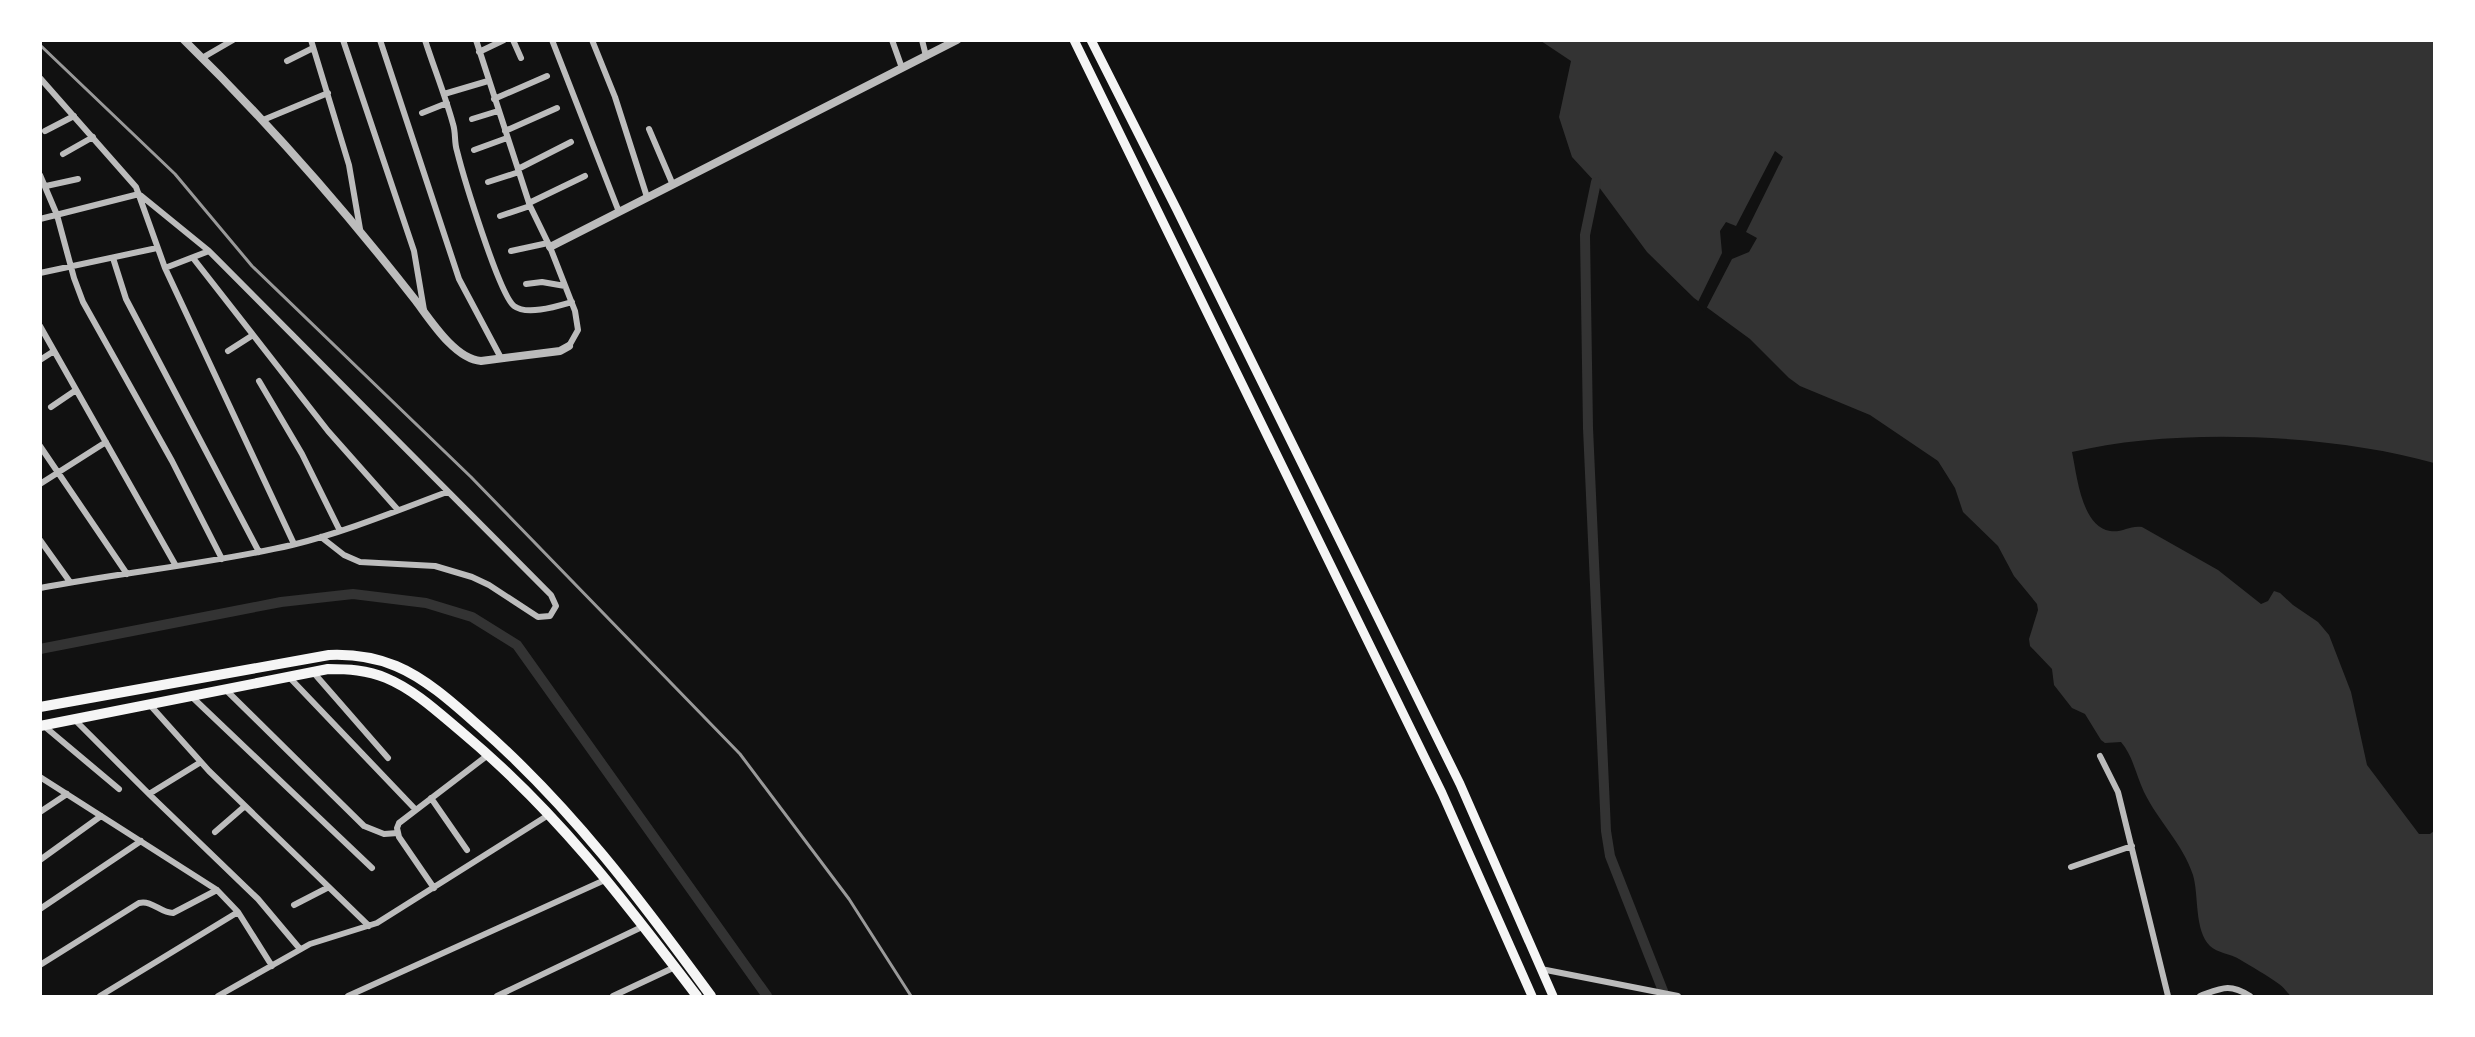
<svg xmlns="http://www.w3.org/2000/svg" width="2475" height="1037" font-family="'IBM Plex Sans',sans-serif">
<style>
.water{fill:#333}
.pier{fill:#111}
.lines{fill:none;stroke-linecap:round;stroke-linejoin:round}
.canal{stroke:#333;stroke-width:10}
.minor{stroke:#bcbcbc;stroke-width:6}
.tertiary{stroke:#bcbcbc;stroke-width:8}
.primary{stroke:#f5f5f5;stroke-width:9}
.trunk{stroke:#f5f5f5;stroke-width:10}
.rail{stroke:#9a9a9a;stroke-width:3}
</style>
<rect width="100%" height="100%" fill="#111"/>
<!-- water -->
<path class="water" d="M1541,41h893v422c-102,-29 -258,-36 -362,-11 5,23 9,74 38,79 12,2 20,-6 32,-4l76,43 43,34 7,-3 6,-10 6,2 13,12 25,17 11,13 22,57 16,73 52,69h11l4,-3v165h-143c-4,-3 -7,-9 -12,-12 -12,-9 -27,-17 -40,-25 -8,-5 -22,-6 -29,-13 -16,-16 -11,-51 -17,-71 -10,-31 -35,-54 -49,-83 -8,-17 -11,-36 -23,-50l-16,1 -4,-3 -16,-26 -13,-6 -18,-23 -2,-16 -22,-23 -1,-7 9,-29 -1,-6 -23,-28 -16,-30 -35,-34 -8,-24 -17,-27 -68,-46 -70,-29 -11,-8 -39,-39 -56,-41 -47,-46 -51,-69 -24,-26 -13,-40 12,-56z"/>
<!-- pier -->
<path class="pier" d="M1775,151l8,6 -37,75 11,6 -8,14 -17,7 -27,52 -8,-7 25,-51 -2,-22 6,-9 10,4z"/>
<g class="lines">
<!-- canal -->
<path class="canal" d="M1596,182l-11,53 3,193 18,403 4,25 55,140
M40,649l241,-47 72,-8 73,9 46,14 45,28 250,351"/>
<!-- minor -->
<path class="minor" d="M311,40l38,125 11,64
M343,40l71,211 10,59
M380,40l79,239 42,79
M425,40c9,28 20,55 28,84 3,9 1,18 4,27 6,24 42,143 57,155 13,10 44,0 58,-4
M476,40l54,166 20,41 25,64 3,19 -9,16
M513,40l8,18
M552,40l67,172
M592,40l23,57 32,100
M892,40l10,28
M922,40l4,16
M479,52l25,-12
M202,58l31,-18
M287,61l26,-13
M40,78l96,109 29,81 129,276
M444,94l44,-13
M494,99l53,-23
M422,113l25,-10
M472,119l26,-8
M263,120l65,-27
M649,129l24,56
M45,131l29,-15
M505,131l52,-23
M474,150l33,-12
M63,154l30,-17
M518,169l53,-27
M40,175l17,40 17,63 9,24 89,159 50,98
M488,182l31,-10
M46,186l32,-7
M139,194l70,57 342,344 5,11 -6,10 -12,1 -49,-32 -17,-8 -37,-11 -75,-4 -16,-7 -23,-18
M529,203l56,-27
M500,216l30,-10
M40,219l99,-25
M511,251l37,-8
M113,258l13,41 133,253
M193,258l135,173 70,79
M165,268l44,-17
M40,273l117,-25
M526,284l16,-2 23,4
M40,326l136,240
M228,351l25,-16
M40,360l14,-9
M259,381l43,73 38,77
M51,407l25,-17
M40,446l87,128
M40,484l66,-42
M40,540l30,42
M40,588c84,-16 169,-24 252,-43 53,-13 104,-34 155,-53
M313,672l75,86
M289,677l126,132
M225,689l139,137 20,8 14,-1
M191,696l181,172
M150,705l59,66 160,155
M75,720l74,74 109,105 42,50
M44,726l75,63
M2100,756l18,36 50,204
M40,777l177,113 21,22 34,54
M149,794l52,-32
M431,798l36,52
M40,812l27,-18
M215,832l30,-26
M40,860l61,-44
M2071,867l61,-21
M434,888l-35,-51 -2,-9 2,-5 89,-68
M294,905l33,-17
M40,909l101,-68
M40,965l99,-62c14,-3 21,10 34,10l44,-23
M1541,969l137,27
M100,996l138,-84
M218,996l92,-52 67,-21 173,-109
M348,996l259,-117
M497,996l147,-70
M613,996l62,-29
M2200,996c22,-8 29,-13 50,0"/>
<!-- tertiary -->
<path class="tertiary" d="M184,40c84,82 160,169 232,261 15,20 39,58 65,60l79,-10 9,-5
M550,247l407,-207"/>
<!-- primary -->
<path class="primary" d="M1074,40l368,753 90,203
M1091,40l86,170 283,574 93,212"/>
<!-- trunk -->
<path class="trunk" d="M40,707l289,-52c23,-1 45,2 67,11 31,13 59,39 84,61 91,80 160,172 231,269
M40,726l288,-57c20,0 39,1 58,9 29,12 54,36 78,56 94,79 159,165 233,262"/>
<!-- rail -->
<path class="rail" d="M40,45l135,129 77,92 219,211 269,277 109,145 62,97"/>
</g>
<!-- border -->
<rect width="2475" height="1037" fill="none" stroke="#ffffff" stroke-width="84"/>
</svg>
